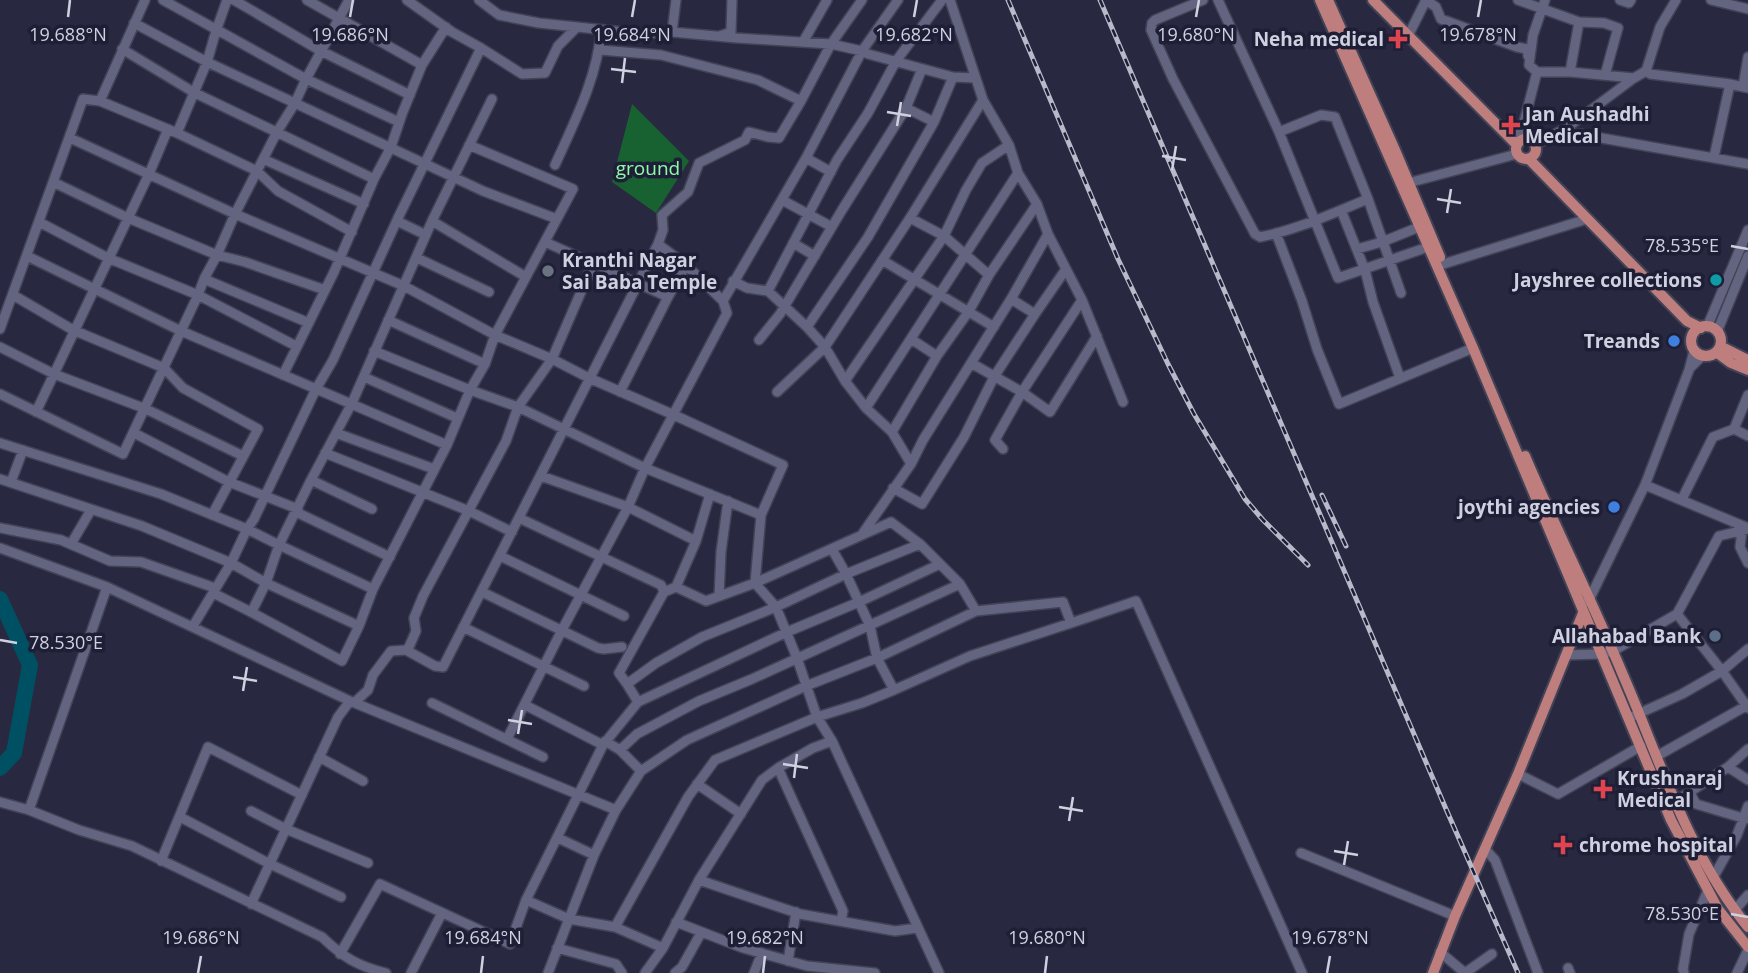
<svg xmlns="http://www.w3.org/2000/svg" width="1748" height="973" font-family="'Open Sans',sans-serif">
<style>
.green{fill:#186131}
.lines{fill:none;stroke-linecap:round;stroke-linejoin:round}
.river{stroke:#005064;stroke-width:16}
.minor-casing{stroke:#424356;stroke-width:12}
.major-casing{stroke:#424356;stroke-width:14}
.minor{stroke:#636580;stroke-width:9}
.major{stroke:#be7e7e;stroke-width:10}
.rail-casing{stroke:#b8baca;stroke-width:5}
.rail{stroke:#1e1f36;stroke-width:2.5;stroke-dasharray:8;stroke-linecap:butt}
.ticks{fill:none;stroke:#cfd1e0;stroke-width:2.5}
.health-dot{fill:#e0444e;stroke:#1e1f36;stroke-width:2.5}
.worship-dot{fill:#6b7280;stroke:#1e1f36;stroke-width:2.5}
.culture-dot{fill:#0f9aa8;stroke:#1e1f36;stroke-width:2.5}
.shop-dot{fill:#3f7fe0;stroke:#1e1f36;stroke-width:2.5}
.service-dot{fill:#5c6f8a;stroke:#1e1f36;stroke-width:2.5}
.labels{text-anchor:middle;dominant-baseline:central;stroke-width:7;stroke-linejoin:round;paint-order:stroke}
.poi-label{font-size:19px;font-weight:bold;fill:#cfd1e0;stroke:#1e1f36;text-anchor:end}
.park-label{font-size:19px;fill:#8cfaa7;stroke:#1e1f36}
.ticks-label{font-size:18px;text-anchor:middle;fill:#cfd1e0;stroke:#1e1f36;stroke-width:7;stroke-linejoin:round;paint-order:stroke}
</style>
<rect width="100%" height="100%" fill="#282940"/>
<!-- green -->
<path class="green" d="M632,104l57,57 -33,52 -44,-31z"/>
<g class="lines">
<!-- river -->
<path class="river" d="M0,599l30,66 -16,88 -14,15"/>
<defs>
<path id="minor" d="M163,0l143,79 93,43
M234,0l87,51 89,44
M307,0l115,65
M407,0l45,32 29,16 41,26 23,-1 13,-27 19,-19 65,7 30,-2 65,6 94,6 31,7 6,3 85,23 22,1
M479,0l20,15 40,8 38,4
M950,0l33,100 26,45 9,28 19,31 11,30 34,66 41,102
M1203,0l-48,20 -3,3 -1,7 22,49 82,155 5,3c37,-7 73,-24 108,-38
M1218,0l61,132 59,146 90,-31
M1426,0l10,7 5,12 76,28 10,2 1,7
M1518,0l61,22
M1545,0l-12,35 -4,30 8,7h33l64,6
M1620,0l9,3 2,-3
M1711,0l37,9
M134,23l73,39 276,129 74,28
M672,32l4,-32
M720,36l11,-4 1,-32
M1408,36l18,-36
M803,42l24,-42
M122,49l73,44 179,86
M600,50l61,5 97,25 43,21
M1646,71l4,3 80,10 18,4
M1570,72l9,-50 25,1 14,5 -13,47
M1743,87l5,-30
M100,101l45,-101
M906,108l28,14
M1562,131l186,33
M1279,132l42,-17 14,2 33,82 33,94
M177,133l30,-71 9,-31 11,-31
M70,138l165,76 169,72 91,49 57,24 37,19 85,37 109,50 -22,50 -6,68 -49,18 -30,-14 -12,5 -3,-7 -142,-67
M1519,142l1,-14 3,-2 14,-54
M1535,145l33,-18 66,-49 12,-7 14,-44 16,-27
M1714,157l16,-73
M806,158l25,14
M263,159l101,45
M555,165c19,-42 43,-89 46,-135
M53,182l75,36 89,37 28,7 80,28
M1404,184l113,-30
M782,200l50,27
M1341,210l24,60 8,32 27,76
M910,218l34,18 45,39
M397,221l29,14
M432,221l94,56
M39,222l69,36 90,37 98,51
M1276,233l26,68 15,48 22,55 134,-56
M545,242l123,55
M793,243l22,13
M658,244l28,21 37,36
M1357,249l25,-7 37,-15
M27,256l154,75 266,114
M417,258l72,34
M882,260l112,67
M1437,266l150,-47
M204,279l105,44
M733,281l14,7 21,3 69,-131 31,-47 28,-52 46,-61
M768,291l39,36 18,20 20,34 21,27 26,24 19,32
M13,295l60,35 91,38 19,20 75,41 -46,86
M1011,299l24,15
M388,320l97,44
M807,327l61,-90 66,-115 19,-45
M1707,327l41,-97
M0,329l83,-230 17,2 77,32 80,38 21,20 74,41
M1717,332l31,-76
M911,339l26,17
M759,340l21,-26 62,-104 64,-102 16,-39
M0,347l54,27 92,35 97,47
M374,351l96,39 48,17 127,61 116,47
M971,363l51,29 28,20 47,-76
M1690,368l12,-12
M283,375l51,-103 40,-93 17,-32 11,-33 20,-49 24,-38
M364,377l93,41
M845,381l99,-145 22,-46 16,-27 27,-18
M620,392l48,-95 18,-32
M777,392l48,-45 85,-129 73,-118
M0,394l123,60 75,-159 6,-16 13,-24 18,-41 22,-43 20,-39 18,-29 11,-24 43,-79
M866,408l152,-235
M36,412l113,-238 19,-45
M1734,429l14,7
M892,432l45,-76 32,-45 20,-36 48,-71
M134,433l95,49 69,27
M336,433l98,36
M0,443l161,51 86,35 32,16 94,44
M1003,449l-8,-9 27,-48 60,-92
M325,453l144,58 43,21
M541,476l87,31 68,34 -20,46
M0,479l142,47 89,37 35,20 93,43
M311,480l61,29
M11,482l12,-32
M1645,485l103,43
M893,488l29,16 42,-67 30,-60 41,-63 31,-45
M1682,499l31,-62 21,-8 14,-34
M296,512l94,45
M0,528l61,12 49,21 31,1 74,26
M1742,530l-2,17 8,16
M863,533l48,-69 12,-24 88,-141 37,-65
M696,541l14,-47
M71,544l20,-34
M0,548l107,39 243,114 266,109
M832,549l14,25 24,52 7,32 17,32
M500,556l124,60
M482,592l116,56 6,1 18,-2
M213,593l36,18 93,50 17,-35 14,-37 74,-144 23,-55 15,-26 10,-29 78,-146 -104,-44
M719,596l2,-44 7,-51
M1588,602l57,-117 44,-115 5,-19
M249,611l4,-2 13,-26 13,-38 32,-65 41,-77 80,-182 60,-122
M1677,614l45,57 26,37
M1071,623l65,-22 166,372
M193,626l38,-63 16,-34 7,-10 62,-130 17,-29 65,-142 83,-170
M463,627l121,59
M406,650l29,16 8,1 215,-423 5,-14 -1,-15 26,-23 11,-29 46,-23 4,-8 19,5 11,1 22,-37 30,-57 31,-44
M1566,655l35,-1 12,-3 64,-37 42,-78 29,-7
M627,684l-8,-11 45,-81
M355,702l13,-12 5,-15 18,-24 15,-1 3,-3 7,-16 -2,-13 9,-22 83,-155 12,-34 34,-48 41,-95
M638,702l-11,-18 29,-21 46,-26 74,-30 70,-33 74,-30
M432,703l111,54
M525,705l78,40
M1629,718l53,-24 40,-23 26,-22
M507,739l55,-109 66,-123 17,-39 82,-155 -4,-12 83,-143 56,-107 36,-51
M605,741l15,9 21,21
M620,750l17,-16 62,-33 53,-22 208,-95
M1657,756l89,-50
M319,757l44,24
M1728,767l20,13
M778,768l65,143 -2,10
M1518,774l40,20 83,-48
M697,784l44,30
M1690,793l6,11 50,15
M1676,801l52,-34 20,-18
M0,802l29,8 50,20 53,16 190,91c21,20 35,29 64,36
M29,810l78,-223
M251,811l35,18 82,34
M180,817l90,47 71,33
M558,838l36,17
M1485,849l10,11 43,113
M1301,853l154,63
M161,861l47,-114 94,48
M1713,878l24,-43 11,-29
M699,880l101,34 95,17 22,-3
M251,904l87,-187 12,-16
M1734,911l14,-16
M676,922l67,26 64,18 68,7
M615,927l48,21 36,-68 63,-100 16,-12 35,-20 19,-7
M557,948l59,16 6,9
M1440,952l25,21 27,-19
M340,954l40,-70 130,60 16,-44
M788,961l8,-49
M1568,968l2,5
M411,973l31,-60
M548,973l21,-54 -43,-19 77,-155 35,-43 149,-70 72,-30 81,-38
M645,973l18,-25
M675,973l7,-6 19,-34
M754,973l8,-20
M939,973l-107,-232 -15,-24 -20,-59 -21,-51 -21,-24 136,-61 29,22 40,40 16,27 87,-9 8,21 -101,33 -76,34 -32,13 -45,14 -102,43 -27,37 -73,130 -46,-8 25,-64 22,-45 25,-39 46,-31 119,-54 71,-28 99,-47
M1684,973l-1,-4 6,-35 19,-44
M1737,973l11,-23"/>
<path id="major" d="M1320,0l153,348 198,472 47,89 30,38
M1328,0l67,150 45,107
M1373,0l144,145
M1516 149a10 10 0 1 1 20 0a10 10 0 1 1-20 0Z
M1529,159l158,162 14,7
M1691 341a15 15 0 1 1 30 0a15 15 0 1 1-30 0Z
M1720,346l28,14
M1716,352l15,11 17,7
M1525,456c31,73 67,145 98,219 37,85 65,179 125,252
M1433,973l22,-57 63,-142 65,-161"/>
</defs>
<!-- minor casing -->
<use href="#minor" class="minor-casing"/>
<!-- major casing -->
<use href="#major" class="major-casing"/>
<!-- minor -->
<use href="#minor" class="minor"/>
<!-- major -->
<use href="#major" class="major"/>
<defs>
<path id="rail" d="M1008,0l110,259 50,105 26,50 51,85 18,21 45,45
M1100,0l346,809 72,164
M1322,495l24,51"/>
</defs>
<!-- rail casing -->
<use href="#rail" class="rail-casing"/>
<!-- rail -->
<use href="#rail" class="rail"/>
</g>
<!-- ticks -->
<path class="ticks" d="M68,17l2,-17M350,17l3,-17M632,17l3,-17M914,17l3,-17M1196,17l3,-17M1478,17l3,-17M611,69l25,3M622,83l3,-25M887,112l24,4M897,126l4,-24M1162,156l24,4M1172,170l4,-24M1437,199l24,4M1447,213l4,-24M1731,246l17,3M0,640l17,3M233,677l24,4M243,691l4,-24M508,720l24,4M518,734l4,-24M783,764l25,4M794,778l3,-24M1059,807l24,4M1069,821l4,-24M1334,851l24,4M1344,865l4,-24M1731,914l17,3M198,973l3,-17M481,973l2,-17M763,973l2,-17M1045,973l2,-17M1327,973l3,-17"/>
<!-- markers -->
<g class="health-dot">
<path d="M1394.5 28.5h7v7h7v7h-7v7h-7v-7h-7v-7h7z"/>
<path d="M1507.5 114.5h7v7h7v7h-7v7h-7v-7h-7v-7h7z"/>
<path d="M1599.5 778.5h7v7h7v7h-7v7h-7v-7h-7v-7h7z"/>
<path d="M1559.5 834.5h7v7h7v7h-7v7h-7v-7h-7v-7h7z"/>
</g>
<circle class="worship-dot" cx="548" cy="271" r="7"/>
<circle class="culture-dot" cx="1716" cy="280" r="7"/>
<g class="shop-dot">
<circle cx="1674" cy="341" r="7"/>
<circle cx="1614" cy="507" r="7"/>
</g>
<circle class="service-dot" cx="1715" cy="636" r="7"/>
<g class="labels">
<!-- poi labels -->
<g class="poi-label">
<text x="1384" y="39">Neha medical</text>
<text x="1525" y="114" text-anchor="start">Jan Aushadhi<tspan x="1525" dy="22">Medical</tspan></text>
<text x="562" y="260" text-anchor="start">Kranthi Nagar<tspan x="562" dy="22">Sai Baba Temple</tspan></text>
<text x="1702" y="280">Jayshree collections</text>
<text x="1660" y="341">Treands</text>
<text x="1600" y="507">joythi agencies</text>
<text x="1701" y="636">Allahabad Bank</text>
<text x="1617" y="778" text-anchor="start">Krushnaraj<tspan x="1617" dy="22">Medical</tspan></text>
<text x="1579" y="845" text-anchor="start">chrome hospital</text>
</g>
<!-- park labels -->
<g class="park-label">
<text x="648" y="168">ground</text>
</g>
</g>
<g class="ticks-label">
<text x="914" y="41">19.682°N</text>
<text x="68" y="41">19.688°N</text>
<text x="350" y="41">19.686°N</text>
<text x="632" y="41">19.684°N</text>
<text x="1196" y="41">19.680°N</text>
<text x="1478" y="41">19.678°N</text>
<text x="1682" y="252">78.535°E</text>
<text x="66" y="649">78.530°E</text>
<text x="1682" y="920">78.530°E</text>
<text x="201" y="944">19.686°N</text>
<text x="483" y="944">19.684°N</text>
<text x="765" y="944">19.682°N</text>
<text x="1047" y="944">19.680°N</text>
<text x="1330" y="944">19.678°N</text>
</g>
</svg>
